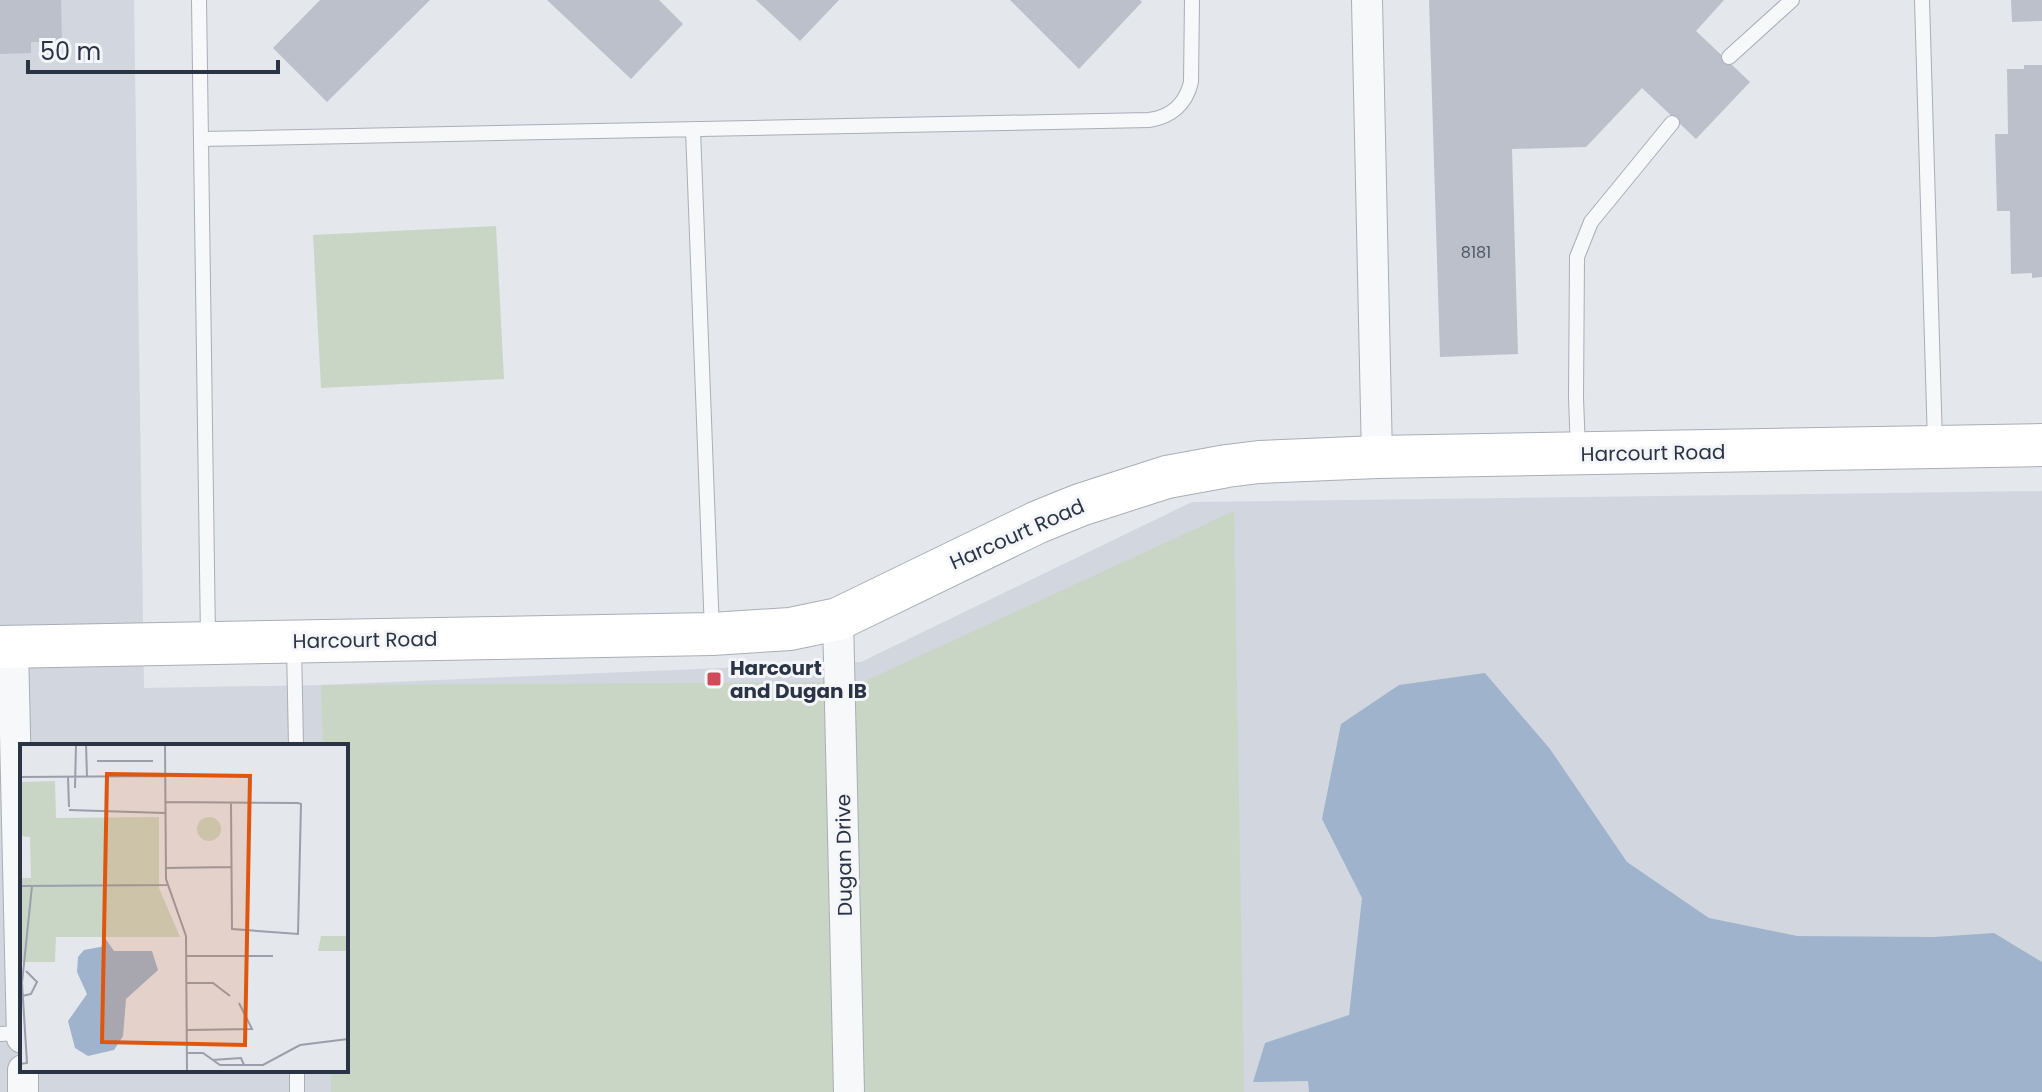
<svg xmlns="http://www.w3.org/2000/svg" width="2042" height="1092" font-family="Poppins,sans-serif">
<style>
.built{fill:#d2d6de;fill-rule:evenodd}
.green{fill:#c9d6c5}
.water{fill:#9fb4cc}
.building{fill:#bbc0ca}
.lines{fill:none;stroke-linecap:round;stroke-linejoin:round}
.lane-casing{stroke:#a9aeb7;stroke-width:16}
.street-casing{stroke:#a9aeb7;stroke-width:32}
.secondary-casing{stroke:#a9aeb7;stroke-width:44}
.lane{stroke:#f7f8fa;stroke-width:14}
.street{stroke:#f7f8fa;stroke-width:30}
.secondary{stroke:#fff;stroke-width:42}
.poi-dot{fill:#d1495b;stroke:#f4f6f9;stroke-width:3}
.labels{text-anchor:middle;dominant-baseline:central;stroke-width:6;stroke-linejoin:round;paint-order:stroke}
.number-label{font-size:16px;fill:#4f5766}
.street-label{font-size:20px;fill:#2b3445;stroke:#f4f6f9}
.poi-label{font-size:20px;font-weight:bold;fill:#2b3445;stroke:#f4f6f9;text-anchor:start}
.inset-road{fill:none;stroke:#9a9fa9;stroke-width:2}
.view{fill:#df570f;fill-opacity:0.15;stroke:#df570f;stroke-width:4}
.inset-edge{fill:none;stroke:#2b3445;stroke-width:4}
</style>
<rect width="100%" height="100%" fill="#e4e7ec"/>
<!-- built -->
<path class="built" d="M0,0h134l10,688 177,-3 540,-23 331,-160 850,-11v601h-2042zM22,746h324v324h-324z"/>
<!-- green -->
<path class="green" d="M496,226l8,153 -183,9 -8,-153z
M1234,511l10,581h-913v-22h15v-324h-23l-2,-61 542,-3z"/>
<!-- water -->
<path class="water" d="M1485,673l65,76 77,113 82,56 88,18 137,1 60,-4 48,29v130h-733l-1,-11 -55,1 12,-39 84,-28 13,-117 -40,-79 19,-95 58,-39z"/>
<!-- building -->
<path class="building" d="M0,0h61l1,42h-31v11l-31,1z
M320,0h110l-103,102 -54,-54z
M547,0h112l24,24 -52,55z
M756,0h83l-39,41z
M1010,0h130l2,2 -63,67z
M1429,0h295l-28,31 54,51 -54,57 -54,-51 -56,59 -74,2 6,205 -78,3z
M2011,0h31v21l-30,1z
M2024,65h18v212l-10,1v-5l-21,1 -1,-63h-13l-2,-77h13l-1,-65h17z"/>
<g class="lines">
<defs>
<path id="lane" d="M199,0l9,639
M1922,0l13,443
M1729,57l63,-57
M693,129l19,503
M201,139l948,-19c22,-3 37,-16 42,-38l1,-82
M1578,450l-2,-52 1,-141 14,-35 81,-99
M294,646l2,100
M0,1034l22,-1
M297,1070v22"/>
<path id="street" d="M1367,0l10,457
M838,619l11,473
M13,647l9,391
M23,1070v22"/>
<path id="secondary" d="M0,647l712,-13 78,-5 48,-10 200,-97 42,-17 87,-28 60,-11 32,-4 118,-5 665,-12"/>
</defs>
<!-- lane casing -->
<use href="#lane" class="lane-casing"/>
<!-- street casing -->
<use href="#street" class="street-casing"/>
<!-- secondary casing -->
<use href="#secondary" class="secondary-casing"/>
<!-- lane -->
<use href="#lane" class="lane"/>
<!-- street -->
<use href="#street" class="street"/>
<!-- secondary -->
<use href="#secondary" class="secondary"/>
</g>
<!-- markers -->
<rect class="poi-dot" x="706" y="671" width="16" height="16" rx="4"/>
<g class="labels">
<!-- number labels -->
<g class="number-label">
<text x="1476" y="252">8181</text>
</g>
<!-- street labels -->
<g class="street-label">
<text transform="translate(1653 453) rotate(-1)">Harcourt Road</text>
<text transform="translate(1017 534) rotate(-24)">Harcourt Road</text>
<text transform="translate(365 640) rotate(-1)">Harcourt Road</text>
<text transform="translate(844 855) rotate(-91)">Dugan Drive</text>
</g>
<!-- poi labels -->
<g class="poi-label">
<text x="730" y="668">Harcourt<tspan x="730" dy="23">and Dugan IB</tspan></text>
</g>
</g>
<!-- overview -->
<g transform="translate(20 744)">
<rect width="328" height="328" fill="#e4e7ec"/>
<path d="M35,37l1,37 103,-1v71l21,49h-124l-1,25h-35v-84h11l-1,-41 -10,-1v-54zM177 85a12 12 0 1 1 24 0a12 12 0 1 1-24 0ZM301,192h27v15h-30z" fill="#c9d6c5"/>
<path d="M85,194l9,13h38l6,19 -32,29 -3,37 -9,14 -26,6 -13,-8 -7,-27 19,-27 -10,-22 1,-15 6,-7 21,-4z" fill="#9fb4cc"/>
<path class="inset-road" d="M66,0l1,33M145,0l1,135 20,57 1,136M77,17h56M0,33l145,-1M48,33l1,30M55,44l1,-44M145,58l133,1 3,1 -3,130 -66,-5 -1,-127M49,66l96,3M145,124l67,-1M0,142l147,-1M167,212h86M167,239h26l17,13M2,252l9,-2 6,-12 -11,-11M167,286l65,-1 -13,-26M167,309h16l17,12h43l37,-20 48,-6M192,316l29,-2 3,7M0,320l7,-1 -5,-80 10,-97"/>
<path class="view" d="M87,30l143,2 -5,269 -143,-3z"/>
<rect width="328" height="328" class="inset-edge"/>
</g>
<!-- scale -->
<path d="M28 60v12h250v-12" fill="none" stroke="#2b3445" stroke-width="4"/>
<text x="40" y="60" font-size="24" fill="#2b3445" stroke="#f4f6f9" stroke-width="6" paint-order="stroke">50 m</text>
</svg>
